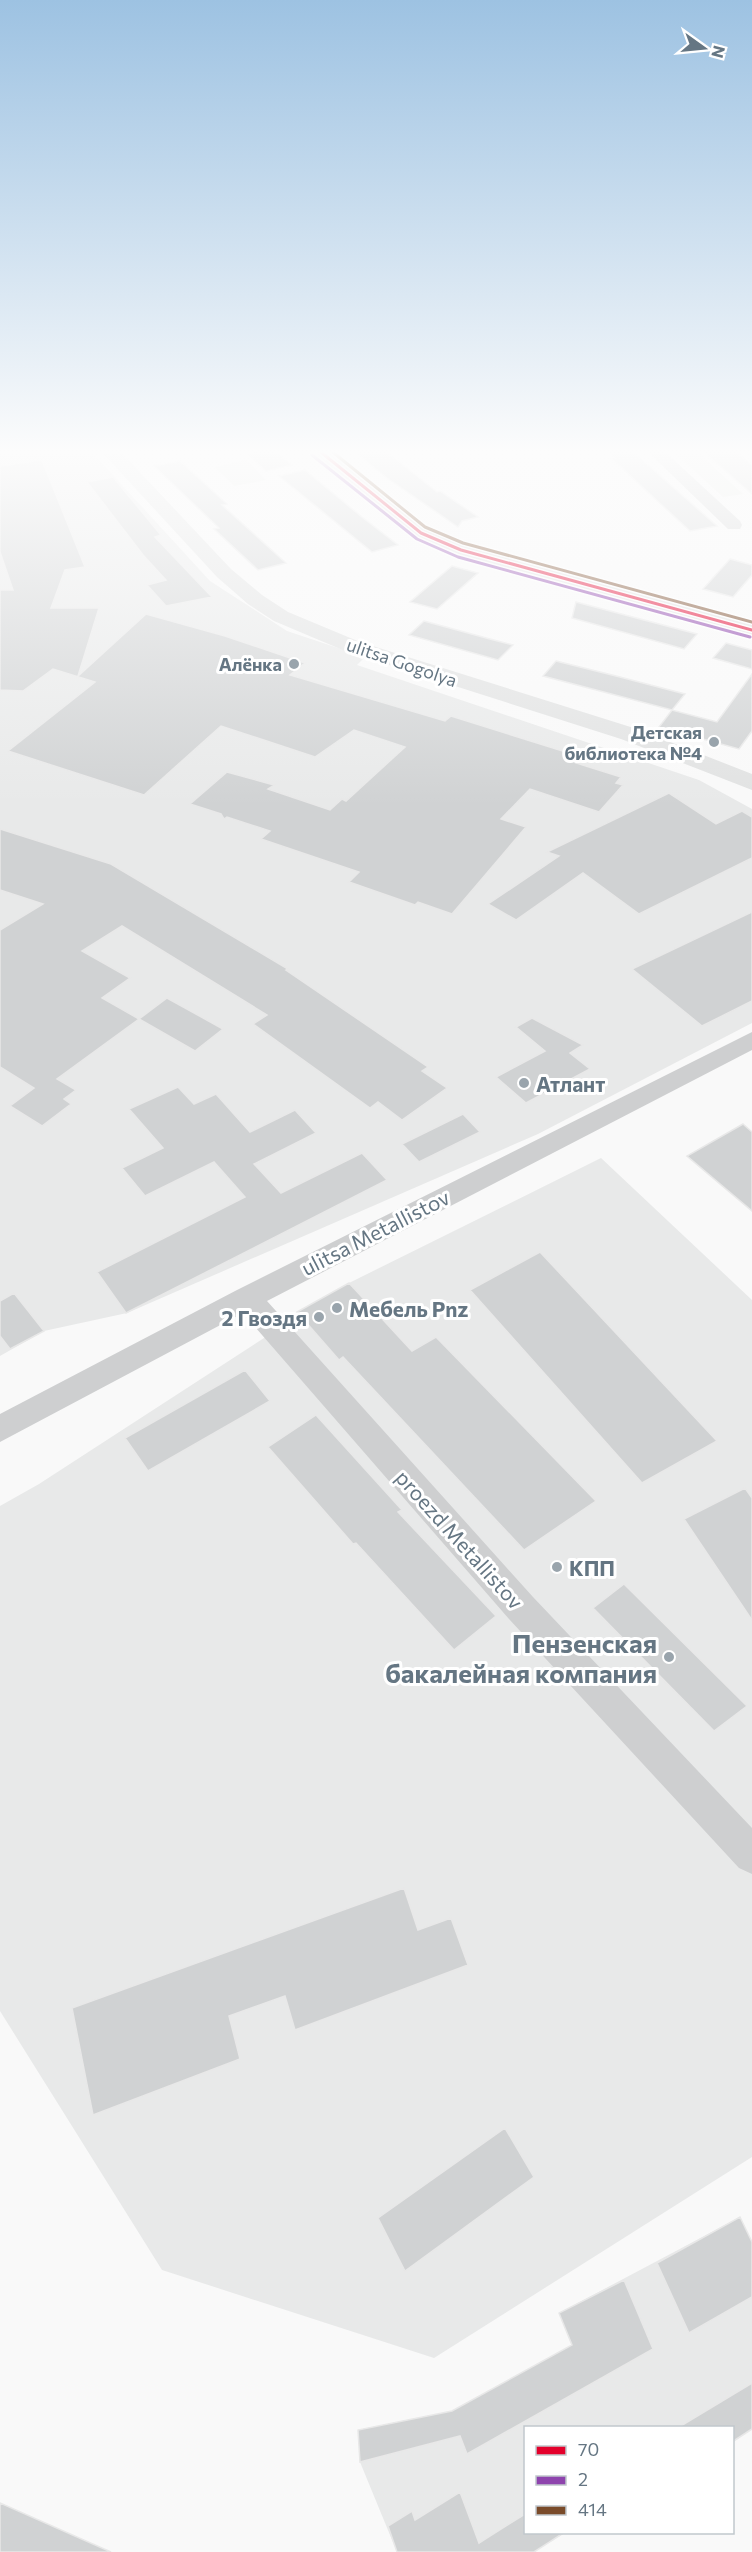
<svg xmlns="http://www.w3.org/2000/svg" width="752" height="2552" font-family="Commissioner,sans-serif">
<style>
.built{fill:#e8e9e9}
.green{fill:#e8ebe6}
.building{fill:#d0d2d3;stroke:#e8e8e8;stroke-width:1.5}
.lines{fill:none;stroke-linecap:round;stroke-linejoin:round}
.minor{fill:#cecfd0;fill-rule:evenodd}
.major{fill:#e1e2e2;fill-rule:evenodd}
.bus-1-casing{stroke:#fff;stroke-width:6}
.bus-2-casing{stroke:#fff;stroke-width:6}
.bus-3-casing{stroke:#fff;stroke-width:6}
.bus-1{stroke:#e4002b;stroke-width:3}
.bus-2{stroke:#8e44ad;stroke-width:3}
.bus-3{stroke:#7a4b2a;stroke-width:3}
.poi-dot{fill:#99a4ac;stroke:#fff;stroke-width:2}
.labels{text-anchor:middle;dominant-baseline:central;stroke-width:6;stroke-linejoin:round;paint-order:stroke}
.far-street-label{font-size:18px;fill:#657683;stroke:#fff}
.far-poi-label{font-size:18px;font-weight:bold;fill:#657683;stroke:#fff;text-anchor:end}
.poi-label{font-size:21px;font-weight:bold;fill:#657683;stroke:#fff;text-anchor:start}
.street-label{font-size:21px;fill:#657683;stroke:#fff}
.near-poi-label{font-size:26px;font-weight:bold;fill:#657683;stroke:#fff;text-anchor:end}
</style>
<rect width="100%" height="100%" fill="#f9f9f9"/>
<!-- built -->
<path class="built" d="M0,449h89l121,132 77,50 78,26 -8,8 342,115 53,29v214l-214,111 -411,179 -83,18 -44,25z
M601,1158l151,142v857l-318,201 -272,-88 -162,-259v-505l39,-22 310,-201z
M740,2217l12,25v187l-19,13 -1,-14h-206v104l39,1 -31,19h-137l-37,-90 -2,-32 94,-19 120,-65 -13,-33z"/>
<!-- green -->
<path class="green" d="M697,452l46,42 -20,3 -46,-42z
M246,460l20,20 -32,6 -19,-19z"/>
<!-- building -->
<path class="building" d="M264,449h9l19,16 -26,6 -20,-18z
M352,449h31l54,43 3,-1 38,26 -16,4 -4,6 -71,-49z
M605,449h25l87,77 -27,5 -79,-73 3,-1z
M700,449h33l19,16v29z
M42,460l43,107 -20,3 -14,38h48l-21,68 68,-62 79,22 80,27 -15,12 155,46 6,-5 131,41 -6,6 45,14 -5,6 7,2 -24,27 -69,-23 -29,30 25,8 -74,87 -34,-12 -3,3 -66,-23 10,-10 -98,-33 9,-8 -43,-14 -3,2 -3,-5 -31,-10 37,-32 47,13 -6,4 62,21 12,-11 4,2 59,-54 -51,-17 -39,27 -94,-31 -77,69 -136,-44 87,-69 -42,-13 -30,22 -23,-1v-100h13l-13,-38v-86z
M180,461l47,43 -5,1 64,58 -28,7 -44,-41 5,-1 -65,-62z
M305,470l57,47 36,28 -26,7 -93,-76z
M113,477l48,58 -6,2 57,60 -46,9 -19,-21 19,-5 -23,-25 -56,-73z
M730,559l22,6v10l-19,22 -30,-8z
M452,566l26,7 -41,36 -27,-7z
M576,602l121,32 -13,15 -112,-31z
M424,621l66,18 23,6 -15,15 -89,-25z
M726,643l26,7v19l-39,-11z
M556,661l64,16 65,17 -13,16 -129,-34z
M752,674v57l-13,18 -80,-22 13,-17 45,12z
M669,793l47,31 26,-13 10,6v41l-113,56 -56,-41 -67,47 -28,-16 71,-48 -12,-4z
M0,829l111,35 177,105 -2,1 142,97 -6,4 25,17 -45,32 -24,-18 -8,6 -117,-84 14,-9 -145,-89 -40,25 48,27 -28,20 37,21 -82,60 19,11 -12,9 7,5 -29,22 -32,-20 24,-18 -34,-21v-137l43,-26 -43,-14z
M752,912v89l-50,25 -70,-57z
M167,998l56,31 -28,22 -56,-32z
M532,1018l51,27 -13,8 20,16 -64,34 -30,-26 49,-26 -29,-24z
M178,1087l16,17 22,-10 34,38 45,-22 21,23 -62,31 27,29 81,-40 25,27 -261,133 -29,-41 148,-75 -31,-35 -69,34 -23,-28 41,-20 -34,-39z
M463,1114l17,18 -61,30 -17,-18z
M743,1124l9,8v79l-65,-55z
M540,1252l177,189 -75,42 -172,-193z
M349,1283l63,68 24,-14 160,164 -72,49 -181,-193 -4,3 -42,-48z
M14,1293l30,38 -34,18 -10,-13v-35z
M245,1370l25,31 -122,70 -23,-33z
M316,1415l86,95 -4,2 98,104 -42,34 -98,-107 -3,1 -85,-97z
M745,1488l7,10v122l-68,-101z
M624,1584l123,122 -33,25 -121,-123z
M404,1888l14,42 33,-12 17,47 -173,65 -10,-34 -56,20 11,43 -147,56 -21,-107z
M505,2128l29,49 -129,94 -27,-53z
M740,2217l12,25v55l-63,36 -32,-70z
M624,2280l29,69 -186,105 -7,-18 -100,26 -2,-32 94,-19 120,-66 -13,-32z
M752,2383v46l-20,13v-15h-53z
M460,2492l19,51 46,-29v18h40l-31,20h-137l-9,-26 24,-15 3,9z
M0,2503l111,49h-111z"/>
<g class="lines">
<!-- minor -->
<path class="minor" d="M645,449h17l78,72 2,4 -2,4h-12z
M752,1032v18l-485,251 266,296 219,231v46l-13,-6 -230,-249 -266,-306 -243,129v-28l237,-124z"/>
<!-- major -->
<path class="major" d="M99,449h19l113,120 31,26 26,17 72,30 277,87 115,45v16l-131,-51 -276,-88 -71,-30 -26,-17 -31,-27z
M308,449h20l100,80 40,17 284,77v13l-298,-82 -40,-17z"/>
<defs>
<path id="bus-1" d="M317,449l104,84 40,17 291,80"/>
<path id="bus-2" d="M312,455l105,84 41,18 292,80"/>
<path id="bus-3" d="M329,449l96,78 38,16 289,79"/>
</defs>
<!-- bus-1 casing -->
<use href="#bus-1" class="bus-1-casing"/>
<!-- bus-2 casing -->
<use href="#bus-2" class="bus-2-casing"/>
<!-- bus-3 casing -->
<use href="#bus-3" class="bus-3-casing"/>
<!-- bus-1 -->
<use href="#bus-1" class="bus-1"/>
<!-- bus-2 -->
<use href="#bus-2" class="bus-2"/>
<!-- bus-3 -->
<use href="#bus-3" class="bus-3"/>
</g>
<!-- sky -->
<linearGradient id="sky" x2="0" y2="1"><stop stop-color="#9dc2e2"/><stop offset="0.56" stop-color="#fcfcfc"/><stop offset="1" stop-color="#fcfcfc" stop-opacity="0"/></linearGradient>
<rect width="752" height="806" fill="url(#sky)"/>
<!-- markers -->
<g class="poi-dot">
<circle cx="294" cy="664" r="6"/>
<circle cx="714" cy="742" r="6"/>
<circle cx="524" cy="1083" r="6"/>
<circle cx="337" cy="1308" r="6"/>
<circle cx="319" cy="1317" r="6"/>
<circle cx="557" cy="1567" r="6"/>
<circle cx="669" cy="1657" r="6"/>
</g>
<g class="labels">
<!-- far-street labels -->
<g class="far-street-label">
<text transform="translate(402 662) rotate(19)">ulitsa Gogolya</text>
</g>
<!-- far-poi labels -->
<g class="far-poi-label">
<text x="282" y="664">Алёнка</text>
<text x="702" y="732">Детская<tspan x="702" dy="21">библиотека №4</tspan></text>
</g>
<!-- poi labels -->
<g class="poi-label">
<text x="536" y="1083">Атлант</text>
<text x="349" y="1308">Мебель Pnz</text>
<text x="307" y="1317" text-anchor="end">2 Гвоздя</text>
<text x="569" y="1567">КПП</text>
</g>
<!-- street labels -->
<g class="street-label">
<text transform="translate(375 1232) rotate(-27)">ulitsa Metallistov</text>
<text transform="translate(460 1539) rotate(48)">proezd Metallistov</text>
</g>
<!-- near-poi labels -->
<g class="near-poi-label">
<text x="657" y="1642">Пензенская<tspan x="657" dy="30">бакалейная компания</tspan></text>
</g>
</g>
<!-- legend -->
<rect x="524" y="2426" width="210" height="108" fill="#ffffff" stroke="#c1c8cd" stroke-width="1.5"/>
<rect x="536" y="2446" width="30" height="9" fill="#e4002b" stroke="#c1c8cd" stroke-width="1.5"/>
<text x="578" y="2456" font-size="18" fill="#657683">70</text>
<rect x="536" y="2476" width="30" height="9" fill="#8e44ad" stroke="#c1c8cd" stroke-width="1.5"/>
<text x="578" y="2486" font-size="18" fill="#657683">2</text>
<rect x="536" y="2506" width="30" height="9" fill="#7a4b2a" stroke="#c1c8cd" stroke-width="1.5"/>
<text x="578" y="2516" font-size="18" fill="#657683">414</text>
<!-- north arrow -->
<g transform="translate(704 48) rotate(105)" stroke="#ffffff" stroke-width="4.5" paint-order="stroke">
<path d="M0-4.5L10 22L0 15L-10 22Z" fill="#657683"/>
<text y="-9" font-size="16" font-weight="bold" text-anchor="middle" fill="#657683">N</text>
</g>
</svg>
